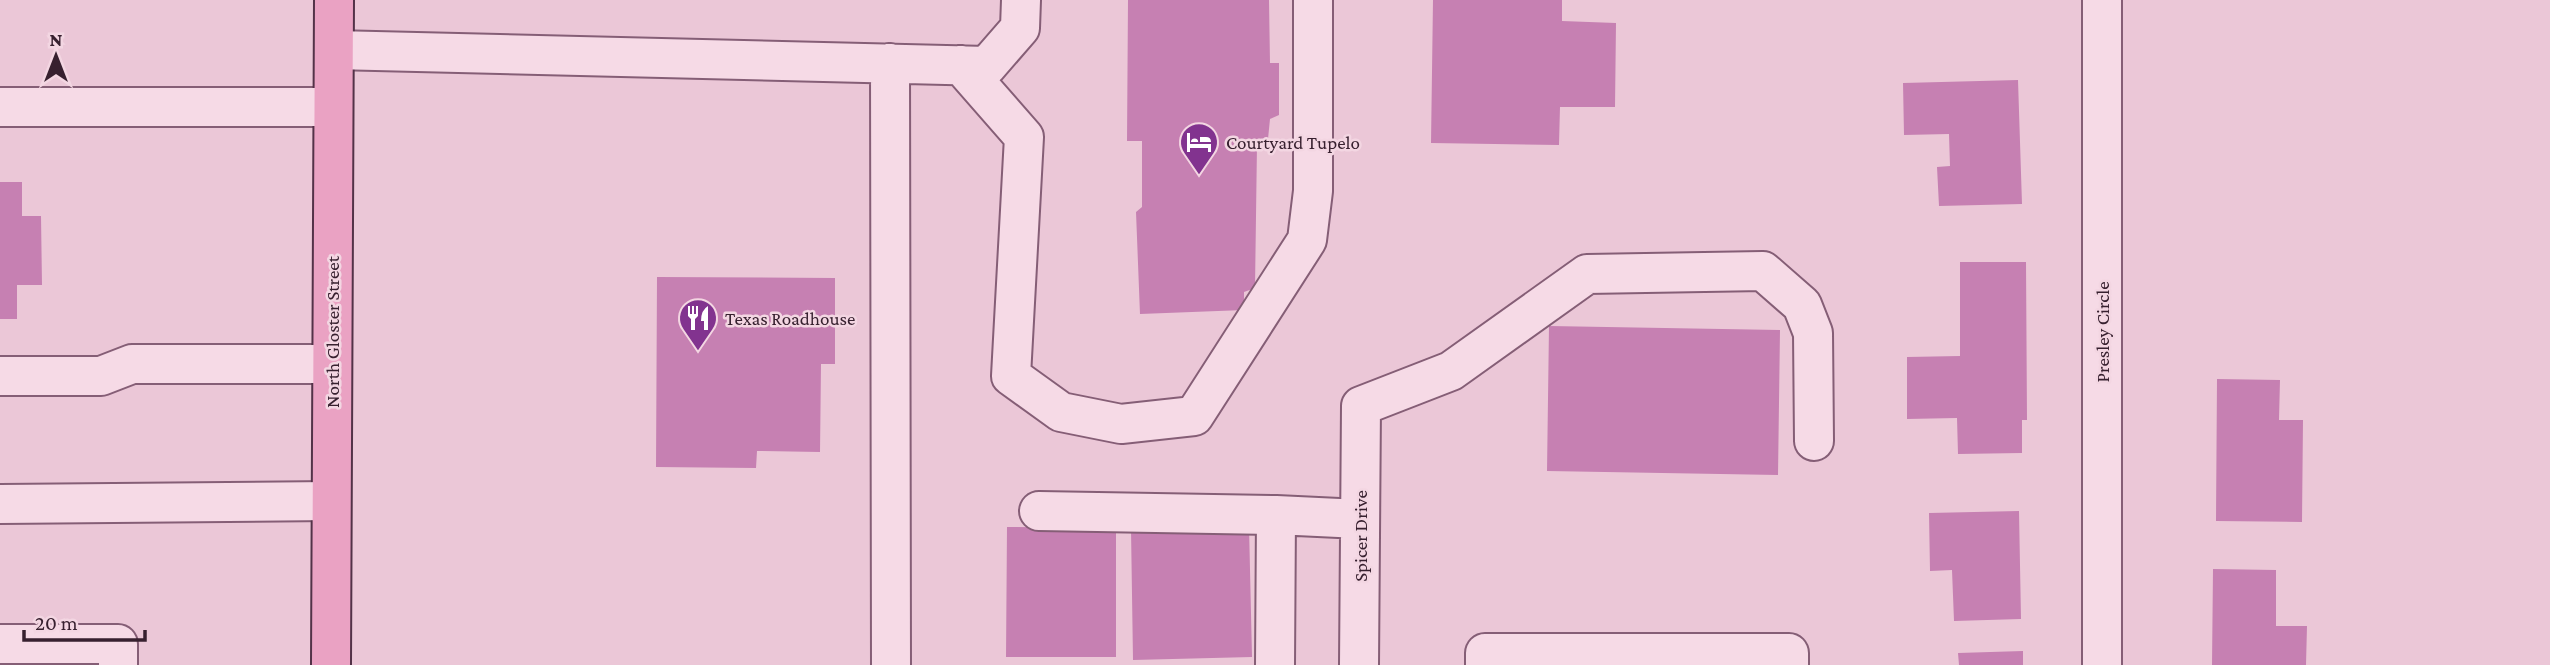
<svg xmlns="http://www.w3.org/2000/svg" width="2550" height="665" font-family="'Crimson Pro',serif">
<style>
.building{fill:#c680b2}
.lines{fill:none;stroke-linecap:round;stroke-linejoin:round}
.minor-casing{stroke:#855e76;stroke-width:42}
.major-casing{stroke:#533248;stroke-width:42}
.minor{stroke:#f6dae6;stroke-width:38}
.major{stroke:#eaa2c3;stroke-width:38}
.labels{text-anchor:middle;dominant-baseline:central;stroke-width:5;stroke-linejoin:round;paint-order:stroke}
.poi-label{font-size:19px;fill:#37202f;stroke:#f3d6e2;text-anchor:start}
.street-label{font-size:19px;fill:#37202f;stroke:#f3d6e2}
</style>
<rect width="100%" height="100%" fill="#ebc7d7"/>
<!-- building -->
<path class="building" d="M1128,0h141l1,63h9v52l-9,4 -2,20 -11,6 -2,143 -11,4v18l-104,4 -4,-102 6,-5v-66h-15z
M1433,0h129v21l54,2 -1,84h-55l-1,38 -128,-2z
M2018,80l4,124 -83,2 -2,-39 13,-1 -1,-32 -45,1 -1,-52z
M0,182h22v34h19l1,69h-25v34h-17z
M1960,262h66l1,158h-5v33l-64,1 -1,-36 -50,1v-62l53,-1z
M657,277l178,1v86h-14l-1,88 -63,-1 -1,17 -100,-1z
M1549,326l231,4 -2,145 -231,-4z
M2217,379l63,1 -1,40h24l-1,102 -86,-1z
M2019,511l2,108 -67,2 -2,-51 -22,1 -1,-58z
M1249,526l3,131 -119,3 -2,-131z
M1007,527l109,1v129h-110z
M2213,569l63,1v56h31l-1,39h-94z
M2023,651v14h-64l-1,-12z"/>
<g class="lines">
<defs>
<path id="minor" d="M2102,0v665
M334,50l653,16 33,-38 1,-28
M890,63l1,602
M961,65l63,72 -13,239 50,36 60,12 73,-8 113,-176 6,-49v-191
M0,107h333
M0,376h101l31,-12h200
M0,504l331,-3
M1039,511l237,4 -1,150
M1276,515l84,4
M0,644h118v21
M1359,665l2,-259 90,-35 136,-97 176,-3 39,34 11,28 1,108
M1485,665v-12h304v12"/>
<path id="major" d="M331,665l3,-665"/>
</defs>
<!-- minor casing -->
<use href="#minor" class="minor-casing"/>
<!-- major casing -->
<use href="#major" class="major-casing"/>
<!-- minor -->
<use href="#minor" class="minor"/>
<!-- major -->
<use href="#major" class="major"/>
</g>
<!-- icons -->
<defs>
<symbol id="hotel-pin" viewBox="-11 -11 22 30"><path d="M0 17L-7.5 6A9.5 9.5 0 1 1 7.5 6Z" fill="#82338f" stroke="#f3d6e2"/><path d="M-6-4.5h1.5V1H6V5H4.5V3h-9V5H-6ZM-4 0a1.8 1.8 0 1 1 3.6 0ZM.5 0V-2.5h3Q6-2.5 6 0Z" fill="#fff"/></symbol>
<symbol id="restaurant-pin" viewBox="-11 -11 22 30"><path d="M0 17L-7.5 6A9.5 9.5 0 1 1 7.5 6Z" fill="#82338f" stroke="#f3d6e2"/><path d="M-5-6h1v4h1v-4h1v4h1v-4h1v5L-1.5 .5V6h-2V.5L-5-1ZM5-6V6H3V1.5H1.5Q1.5-4 5-6Z" fill="#fff"/></symbol>
</defs>
<g fill-rule="evenodd">
<use href="#hotel-pin" x="1177" y="120" width="44" height="60"/>
<use href="#restaurant-pin" x="676" y="296" width="44" height="60"/>
</g>
<g class="labels">
<!-- poi labels -->
<g class="poi-label">
<text x="1226" y="142">Courtyard Tupelo</text>
<text x="725" y="318">Texas Roadhouse</text>
</g>
<!-- street labels -->
<g class="street-label">
<text transform="translate(332 332) rotate(-90)">North Gloster Street</text>
<text transform="translate(2102 332) rotate(-90)">Presley Circle</text>
<text transform="translate(1360 536) rotate(-90)">Spicer Drive</text>
</g>
</g>
<!-- north arrow -->
<g transform="translate(56 56)" stroke="#f3d6e2" stroke-width="5" paint-order="stroke">
<path d="M0-5L12 26L0 18L-12 26Z" fill="#37202f"/>
<text y="-10" font-size="19" font-weight="bold" text-anchor="middle" fill="#37202f">N</text>
</g>
<!-- scale -->
<path d="M24 630v10h121v-10" fill="none" stroke="#37202f" stroke-width="3.5"/>
<text x="35" y="630" font-size="21" fill="#37202f" stroke="#f3d6e2" stroke-width="5" paint-order="stroke">20 m</text>
</svg>
